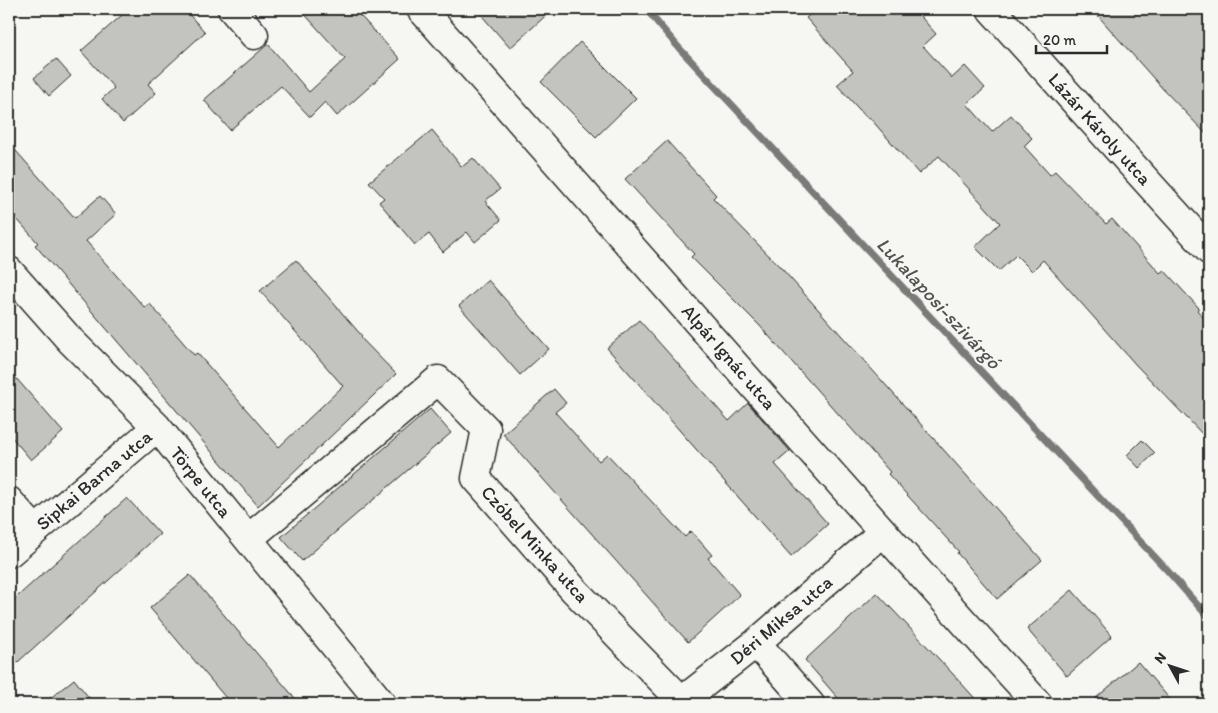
<svg xmlns="http://www.w3.org/2000/svg" width="1218" height="713" font-family="Itim,sans-serif">
<style>
.lines{fill:none;stroke-linecap:round;stroke-linejoin:round}
.stream{stroke:#7a7a78;stroke-width:7}
.building{fill:#c3c3c0;stroke:#2b2b2b}
.street-casing{stroke:#2b2b2b;stroke-width:31}
.street{stroke:#f6f6f2;stroke-width:28}
.labels{text-anchor:middle;dominant-baseline:central;stroke-width:4;stroke-linejoin:round;paint-order:stroke}
.street-label{font-size:19px;fill:#2b2b2b;stroke:#f6f6f2}
.water-label{font-size:20px;font-style:italic;fill:#525251;stroke:#f6f6f2}
</style>
<rect width="100%" height="100%" fill="#f6f6f2"/>
<filter id="ink" filterUnits="userSpaceOnUse"><feTurbulence type="fractalNoise" baseFrequency=".02" numOctaves="2"/><feDisplacementMap in="SourceGraphic" scale="10" xChannelSelector="R" yChannelSelector="G"/><feConvolveMatrix kernelMatrix="1 2 1 2 8 2 1 2 1" color-interpolation-filters="sRGB"/></filter>
<g filter="url(#ink)">
<g class="lines">
<!-- stream -->
<path class="stream" d="M646,9l33,39 487,521 43,49"/>
</g>
<!-- building -->
<path class="building" d="M129,9h55l21,23 -57,52 8,9 -33,30 -21,-24 12,-11 -33,-37z
M300,9h54l46,50 -63,57 -12,-14 -15,15 -29,-31 -51,44 -26,-30 64,-56 41,48 36,-33z
M476,9h77l-43,39z
M816,9h98l22,25 -13,12 29,32 13,-12 20,22 -18,16 25,28 19,-17 21,23 -8,8 26,29 5,-4 51,53 6,-5 48,54 4,-3 35,38 -2,2 12,14v117l-73,-76 -93,-105 -11,11 -16,-16 -17,16 -24,-24 25,-24 -61,-67 -20,18 -50,-57 -2,1 -30,-33 16,-14 -47,-53z
M1092,9h117v128l-47,-49z
M580,42l56,56 -40,39 -55,-55z
M56,59l15,17 -22,20 -15,-18z
M432,130l30,37 11,-9 27,31 -15,12 16,19 -26,22 -8,-10 -24,20 -14,-18 -14,11 -36,-43 5,-4 -15,-16z
M667,141l49,54 -3,3 70,72 259,290 -45,39 -40,-46 2,-1 -71,-78 2,-2 -131,-147 -68,-68 3,-3 -69,-75z
M9,143l66,75 25,-22 16,18 -30,27 59,67 5,-4 44,51 3,-2 82,94 64,-61 -83,-95 36,-31 66,76 -1,2 35,36 -138,132 -223,-261 3,-2 -29,-33z
M488,280l61,69 -29,26 -61,-69z
M639,320l90,101 19,-18 42,48 -15,13 53,60 -37,33 -184,-209z
M9,370l54,62 -32,28 -22,-26z
M554,389l12,14 -11,9 44,49 8,-7 78,83 6,-6 21,24 -4,3 32,37 -52,47 -185,-208z
M430,409l21,24 -149,128 -21,-24z
M1142,440l13,13 -16,15 -12,-13z
M127,498l33,36 -151,136v-66z
M190,575l110,129h-69l-81,-96z
M1072,590l40,46 -45,40 -40,-47z
M877,593l75,80 28,31h-137l-38,-44z
M1138,662l36,42h-85z
M74,679l20,25h-51z"/>
<g class="lines">
<defs>
<path id="street" d="M232,9l22,26
M421,9c206,231 408,466 617,695
M991,9l218,241
M9,271l61,69 87,87 225,277
M9,501l26,29
M248,539l190,-159 48,49 -10,49 98,112 108,111
M9,553l148,-126
M756,643l54,61
M678,704l78,-61 126,-110"/>
</defs>
<!-- street casing -->
<use href="#street" class="street-casing"/>
<!-- street -->
<use href="#street" class="street"/>
</g>
</g>
<g class="labels">
<!-- street labels -->
<g class="street-label">
<text transform="translate(1100 129) rotate(48)">Lázár Károly utca</text>
<text transform="translate(729 357) rotate(49)">Alpár Ignác utca</text>
<text transform="translate(94 480) rotate(-40)">Sipkai Barna utca</text>
<text transform="translate(201 482) rotate(51)">Törpe utca</text>
<text transform="translate(535 544) rotate(48)">Czóbel Minka utca</text>
<text transform="translate(781 620) rotate(-40)">Déri Miksa utca</text>
</g>
<!-- water labels -->
<g class="water-label">
<text transform="translate(939 303) rotate(47)">Lukalaposi-szivárgó</text>
</g>
</g>
<!-- margin -->
<rect width="1218" height="713" fill="none" stroke="#f6f6f2" stroke-width="30"/>
<rect x="15" y="15" width="1188" height="683" fill="none" stroke="#2b2b2b" stroke-width="2" filter="url(#ink)"/>
<!-- north arrow -->
<g transform="translate(1170 666) rotate(310)" stroke="#f6f6f2" stroke-width="4" paint-order="stroke">
<path d="M0-4L9 19L0 12L-9 19Z" fill="#2b2b2b"/>
<text y="-8" font-size="14" font-weight="bold" text-anchor="middle" fill="#2b2b2b">N</text>
</g>
<!-- scale -->
<path d="M1036 45v8h71v-8" fill="none" stroke="#2b2b2b" stroke-width="2.5"/>
<text x="1043" y="45" font-size="15" fill="#2b2b2b" stroke="#f6f6f2" stroke-width="4" paint-order="stroke">20 m</text>
</svg>
